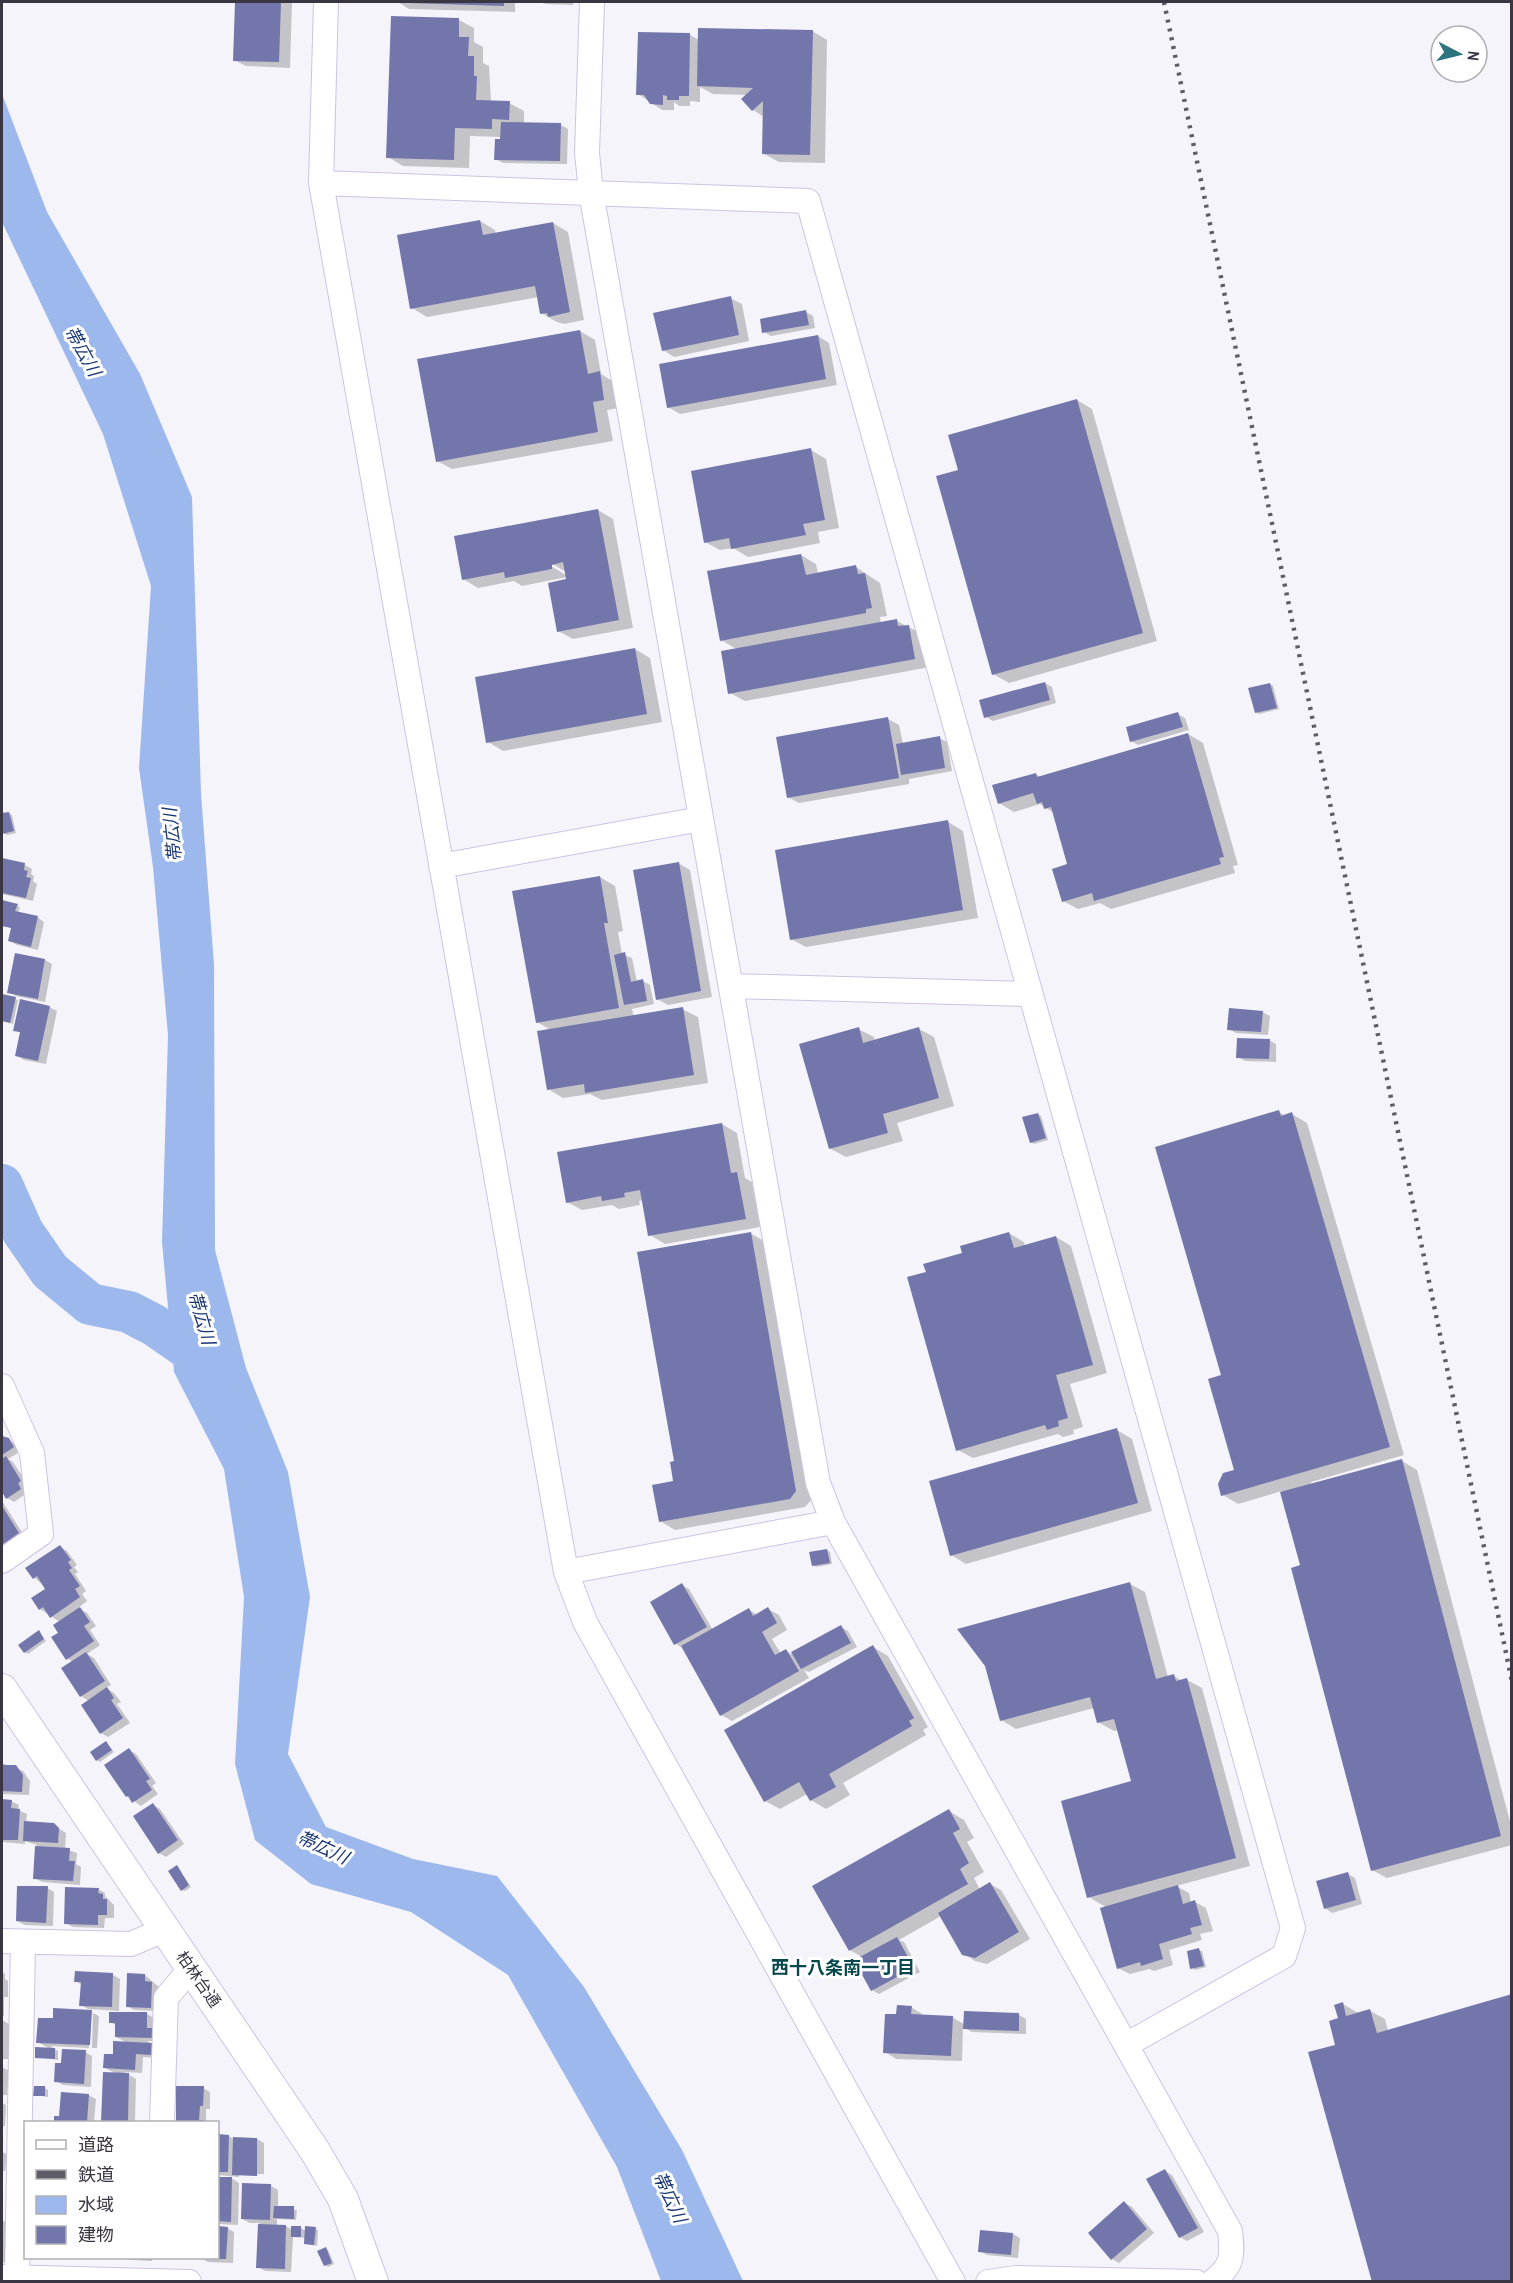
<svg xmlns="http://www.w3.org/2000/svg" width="1513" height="2283" font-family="'Archivo Narrow','Noto Sans JP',sans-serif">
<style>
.water{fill:#9db8ec}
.shadow{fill:#0003;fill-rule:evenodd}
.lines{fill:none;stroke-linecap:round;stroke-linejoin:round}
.river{stroke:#9db8ec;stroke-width:42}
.building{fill:#7376ab}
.minor-casing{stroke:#cdc3e2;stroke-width:26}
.tertiary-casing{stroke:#cdc3e2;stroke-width:32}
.minor{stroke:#fff;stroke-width:24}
.tertiary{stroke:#fff;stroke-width:30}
.rail{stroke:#5f5c67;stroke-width:4.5;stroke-dasharray:3 6;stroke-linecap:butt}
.labels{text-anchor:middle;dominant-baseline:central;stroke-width:6;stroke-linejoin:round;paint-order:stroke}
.street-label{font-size:16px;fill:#393541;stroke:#fff}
.water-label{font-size:18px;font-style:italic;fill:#1b3875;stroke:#fff}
.neighbourhood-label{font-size:18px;font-weight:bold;fill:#06474e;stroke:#fff}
</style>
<rect width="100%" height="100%" fill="#f6f4fb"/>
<!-- water -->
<path class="water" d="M2,94l45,118 93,162 52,123 9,297 13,171 1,285 31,118 42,104 22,125 -22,157 38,73 87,32 84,17 87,111 98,163 61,131h-82l-44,-114 -109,-192 -97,-63 -100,-28 -56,-44 -20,-76 9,-167 -20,-128 -50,-97 -12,-130 6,-207 -15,-168 -14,-99 12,-182 -48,-152 -101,-212z"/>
<!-- shadow -->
<path class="shadow" d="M236,2h56l-2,66 -44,-2 -12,-6z
M398,2h117v10l-106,-3z
M540,2h33v3l-28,-1z
M393,17l66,3 15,8v14l9,5v16l6,3 2,36 18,1 15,8v13l37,1 7,4 -1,35 -64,-1 -7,-4 6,-22 -32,-1 -1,32 -66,-2 -15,-9z
M812,31l15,9 -2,123 -46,-1 -15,-8v-37l-11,-7 -6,-15 -34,-1 -13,-7v15l-10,-1v5h-11l-5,-4v8h-12l-24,-16 52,-59 9,5z
M480,221l15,9 1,4 57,-11 15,9 16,88 -20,4 -7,-2 -16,-9 -2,-16 -112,20 -15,-9z
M730,298l12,6 7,37 -75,16 -11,-7z
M806,312l7,4 2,12 -44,8 -7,-4z
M580,331l15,9 6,34 13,8 5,26 -12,2 6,31 -161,28 -15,-8z
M818,336l11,7 8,42 -157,29 -12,-7z
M1077,400l15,9 65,232 -148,42 -16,-9 -33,-203z
M811,450l15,9 13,69 -21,4 2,11 -72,14 -15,-9 -13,2 -15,-8z
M598,510l15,9 20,109 -60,11 -15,-8 9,-54 -45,9 -8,-5 -36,7 -15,-9zM546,560l20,12v3l-22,-13z
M801,555l15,9 2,10 38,-7 24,16 7,33 -7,1 1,7 16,-3 27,14 6,32 -185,34 -15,-8 8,-43 -17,-10z
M635,649l15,9 12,64 -159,29 -15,-9z
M1045,683l7,4 4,16 -63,18 -7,-4z
M1270,684l3,2 6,23 -20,5 -3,-2z
M1178,714l7,4 4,12 -51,15 -7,-4z
M888,719l11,6 4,19 36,-6 8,4 5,29 -43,8v5l-110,19 -11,-6z
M1188,734l15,9 35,122 -5,1 2,7 -124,36 -11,-6 -22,6 -15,-8 6,-36 -15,-52 -14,-9 -26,8 -15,-9 36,-29 6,3z
M9,813l3,2 4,18 -9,2 -4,-2 -1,-18z
M948,822l15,9 15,87 -172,29 -15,-8z
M2,859l23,6 7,4 -1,5 3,2 -1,5 4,3 -4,17 -31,-7z
M678,863l12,7 22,127 -44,8 -11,-6z
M600,877l15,9 8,45 -5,1 4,22 10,4 5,24 6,-1 7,4 4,19 -22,5 2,8 48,-8 16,8 10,66 -106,17 -12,-6 -27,4 -15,-9 3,-59 -14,-8z
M2,901l18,6 -2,6 19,4 7,5 -6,28 -21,-5 -7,-4 3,-13 -11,-2z
M16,955l29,5 7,4 -7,38 -29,-6 -7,-4z
M2,996l16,4 -5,24 -11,-3z
M49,1007l8,4 -11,53 -22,-4 -8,-5 5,-22 -6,-3z
M1262,1012l8,4 -2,19 -32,-2 -7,-4z
M858,1029l16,8 1,4 44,-12 15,8 20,69 -57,17 6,18 -57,16 -15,-8z
M1269,1040l7,4v18l-31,-1 -7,-4z
M1279,1112l7,4 6,-2 15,9 97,332 -93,27v3l91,-24 15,9 95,359v16l-125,33 -15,-8 -70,-304 -20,-75 -44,13 -15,-9 13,-24 -13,-95z
M1038,1114l3,2 7,24 -14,4 -3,-2z
M722,1124l15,9 8,45 7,4 8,45 -95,17 -15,-9 -6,-35 -5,1 1,4 -21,4 -7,-4 -30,5 -15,-8z
M750,1233l16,9 45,258 -6,7 -130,23 -15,-9 14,-39z
M1009,1233l15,9 1,4 31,-9 15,9 36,127 -37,11 13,43 -10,3 1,4 -11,3 -5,-3 -85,24 -15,-8 -30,-177z
M1117,1430l15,9 20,72 -186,53 -15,-9z
M2,1433l3,6 11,5 5,7 -13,8 5,3 15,23 -4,3 3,5 -13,9 -7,-4 -5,-8z
M2,1501l23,36 -23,16z
M60,1547l7,4 10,14 -3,2 4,5 -3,2 11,17 -4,3 5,7 -9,7 9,5 9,13 -6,4 10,15 -13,9 7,4 17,27 -5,3 8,5 7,9 -4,2 13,19 -22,14 -7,-4 -12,-32 -8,-5 -8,-34 -6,-4 -7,-25v-11l-20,-13 7,-20 -13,-12z
M827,1550l3,2 2,12 -16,3 -3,-2z
M1130,1584l15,8 23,85 6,-1 8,5 5,-1 15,8 48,178 -74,20 13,7 2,10 4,-1 11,6 7,23 -13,3 2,6 -33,10 4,15 -19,6 -5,-2 -19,5 -12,-6 -11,-60 -18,-11 44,-115 -14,-52 -5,1 -16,-9 -4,-14 -78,21 -15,-9z
M682,1585l7,4 24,41 36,-20 9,5 10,-6 11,6 8,15 -15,9 9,15 5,-3 9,5 46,-29 7,4 9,16 -48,25 -5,-2 5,8 -77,43 -11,-6 -38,-67 -7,-4z
M39,1632l7,9 -18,13 -3,-2z
M873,1647l15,9 40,71 -5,3 3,5 -83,48 7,12 -24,14 -15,-9 -4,-6 -27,15 -15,-8z
M106,1743l8,9 -14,10 -3,-2z
M129,1750l7,4 20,29 -4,3 6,8 -17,12 -14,-10 -21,-31z
M2,1763l21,8 7,10 -1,14 -27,-1z
M2,1800l9,1 8,4 -1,5 9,4 -1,9 27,2 13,8 -1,16 12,4 -1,11 5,3 -1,18 -38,-3 -7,-4 2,-33 -12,-4v3l-23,-2z
M153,1805l7,4 24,35 -18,13 -7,-4z
M949,1811l15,9 10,18 -7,4 17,30 -10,6 6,12 10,-6 11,6 29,49 -43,25 -12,-3 -11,-7 -23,-38 -42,24 5,2 16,30 -41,22 -7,-4 -10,-33 -12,-7z
M177,1867l14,20 -6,4 -3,-1z
M1348,1874l7,4 7,26 -30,9 -7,-5z
M47,1888l7,4 -1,34 -28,-1 -8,-4z
M98,1889l7,4v3l9,9v13h-9l-1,10 -31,-1 -8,-4z
M1199,1950l3,1 4,16 -11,3 -3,-2z
M2,1972l3,2v5l3,2v16h-4v19h-2z
M113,1975l7,4 -1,32 -31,-2 -7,-4 1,-20 -7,-4z
M145,1975l14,12 -1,24 -24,-1 -7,-4z
M1343,2004l15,9 12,-2 15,8 3,12 -51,15z
M911,2007l11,7v2l30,1 13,8v-13l54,3 7,4v15l-54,-2 -9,-5 -1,34 -66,-2 -11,-7 13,-36z
M91,2012l8,4 -2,32h-5l1,-35h-3l-1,35 -39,-2 8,5v9l-21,-3 13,-8 -12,-7 16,-22z
M147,2014l7,4 5,23h-12l12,7v10l-16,-1 -1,16 -18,-1 12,7 -1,43h-33l2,-48h13l-12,-6 23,-25 -12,-6 1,-11 -7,-4z
M2,2020l7,4v35h-7z
M85,2052l7,4 -1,31 -28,-2 -7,-4 6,-16z
M2,2067l7,4 -2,24h-5z
M45,2088l3,2v7l-13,-2z
M178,2088h25l7,4v17h-4v13h-28z
M88,2095l8,4 -2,23h-39v-4h6z
M2,2103l4,2 -1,21h-3z
M218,2136h11l6,4 22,-1 7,4v31h-25v3l24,2 -45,-4z
M2,2152l5,2 -2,17h-3z
M1165,2171l7,4 32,57 -17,9 -7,-4z
M218,2178h13l8,5 -1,42 -20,-1z
M271,2186l7,4v17l19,3 -1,10 -19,-1v7h9l6,4 9,-2 5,3 9,-2 3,1 -1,16 -11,-2v-6l-13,-1 -2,35 -26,-1 -7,-4 1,-44h-9l-8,-4z
M1125,2203l7,4 22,26 -35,30 -7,-4z
M2,2220l7,4 -1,39 -6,-1z
M218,2228h9l7,4 -1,31 -25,-1 -7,-4h17z
M1013,2234l7,4 -2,20 -31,-3 -7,-4z
M325,2249l3,1 6,14 -6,3 -3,-2z
M127,2258h25v3l-20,-1z"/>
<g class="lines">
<!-- river -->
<path class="river" d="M2,1185l21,47 27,39 40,33 39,8 25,13 39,27 17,24"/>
</g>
<!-- building -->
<path class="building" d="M235,2h46l-2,60 -46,-1z
M409,2h95v4l-95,-3z
M391,16l68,2v19h10l-1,19h6v20h3l-1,24 34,1 -1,19 -17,-1v10l-37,-1 -1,32 -68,-2z
M698,28l115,2 -3,125 -48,-1 1,-53 -11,10 -11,-12 12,-11 -56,-2z
M638,32l52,1 -1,63h-10v4h-12v-4l-4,-1v10l-13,-1 -6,-9h-8z
M501,122l60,1 -1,38 -66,-1 1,-21h5z
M480,220l3,15 70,-13 17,90 -22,5 -1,-4 -7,1 -5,-28 -125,23 -13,-74z
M731,296l8,39 -77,16 -9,-38z
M806,310l3,15 -47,8 -2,-14z
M580,330l8,44 12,-3 4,29 -11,2 5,30 -162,30 -19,-103z
M818,335l8,44 -159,29 -8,-44z
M1077,399l66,234 -151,42 -56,-199 22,-6 -10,-35z
M811,448l14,72 -22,4 3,11 -75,14 -2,-11 -25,5 -13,-72z
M598,509l21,111 -62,12 -9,-49 18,-4 -3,-17 -11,3v4l-47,9 -1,-6 -42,8 -8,-44z
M801,554l5,21 50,-10 2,9 7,-1 7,35 -6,1v4l-146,28 -13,-70z
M897,619l1,7 11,-1 6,34 -187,35 -7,-43z
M635,648l12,66 -161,29 -11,-66z
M1045,682l5,18 -66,18 -5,-18z
M1270,683l7,25 -22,5 -7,-25z
M1178,712l5,15 -53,15 -4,-15z
M888,717l11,61 -112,20 -11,-61z
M1188,733l36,124 -5,1 2,6 -127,37 -2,-8 -30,9 -10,-33 15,-5 -16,-57 -7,2 -2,-7 -5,2 -4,-11 -35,11 -6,-19 44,-12 1,4z
M940,736l5,32 -44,7 -5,-31z
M9,812l5,19 -12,3v-21z
M948,820l15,90 -173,30 -15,-90z
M2,858l23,5 -1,7 4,1 -2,6 5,1 -5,20 -24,-5z
M679,862l22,129 -45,9 -23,-130z
M600,876l8,47h-4l15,85 -83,15 -24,-132z
M2,900l16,4 -3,7 23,5 -7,31 -23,-6 3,-13 -9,-2z
M625,952l6,30 12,-3 4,22 -23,4 -10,-50z
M15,953l30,6 -7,40 -31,-6z
M2,994l14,3 -6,26 -8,-2z
M20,999l30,7 -12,55 -23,-5 5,-24 -7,-1z
M683,1007l11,68 -109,18 -1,-9 -37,6 -10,-59z
M1229,1008l34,3 -2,21 -34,-2z
M859,1027l4,16 56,-16 20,71 -56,16 5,19 -59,16 -30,-105z
M1237,1038l33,1 -1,20 -33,-1z
M1279,1110l2,6 11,-4 98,335 -169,49 -3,-12 5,-11 11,-3 -26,-91 13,-4 -66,-228z
M1038,1113l8,25 -16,5 -8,-26z
M722,1123l9,50 6,-1 9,47 -98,17 -8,-46 -16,3 1,4 -23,4 -1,-5 -35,7 -9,-51z
M751,1232l45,259 -6,8 -131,23 -7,-37 21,-4 -3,-19 4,-1 -37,-209z
M1009,1232l5,16 42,-12 37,129 -37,10 12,43 -10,3 1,5 -12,4 -2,-5 -89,26 -49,-174 19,-5 -3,-8 39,-11 -2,-7z
M1117,1428l21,75 -188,53 -21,-75z
M2,1436l7,2 5,9 -12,8z
M6,1456l15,25 -3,2 3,6 -15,10 -4,-7v-33z
M1402,1459l99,377 -130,35 -80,-303 9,-3 -20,-73z
M2,1506l17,27 -17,12z
M60,1545l11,15 -3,2 4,6 -3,2 11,16 -5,3 5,8 -30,21 -7,-11 -4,3 -8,-12 14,-9 -8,-13 -4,3 -8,-11z
M827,1549l3,14 -18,3 -3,-14z
M1130,1582l26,97 18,-5 2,7 11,-3 49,180 -149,40 -26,-97 70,-20 -17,-62 -17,4 -7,-26 -90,24 -15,-55 -28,-37z
M682,1583l25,44 -33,18 -24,-43z
M80,1607l10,15 -6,4 10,15 -28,19 -15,-23 7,-4 -5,-8z
M768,1607l9,16 -15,9 13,23 11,-6 13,22 -79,45 -39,-70 68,-38 4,8z
M841,1625l10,18 -50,26 -10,-17z
M39,1630l5,9 -20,14 -6,-8z
M873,1645l41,73 -5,3 3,5 -83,48 7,13 -26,14 -11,-19 -35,20 -40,-72z
M86,1652l19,29 -25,16 -19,-29z
M107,1687l7,11 -3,2 12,18 -23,16 -19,-29z
M106,1741l6,9 -16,11 -6,-9z
M129,1748l21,31 -4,2 6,9 -20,13 -4,-7 -2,1 -22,-32z
M2,1765h14l7,10 -1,17 -20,-1z
M2,1799l10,1 -1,8 9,1 -2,31h-16z
M153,1803l25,37 -20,14 -25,-38z
M949,1809l11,20 -7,4 16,30 -9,6 8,15 -119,67 -37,-65z
M24,1821l30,2 5,5 -1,15 -35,-2z
M35,1846l35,2 -1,13h6l-2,20 -40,-2z
M177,1865l12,20 -8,6 -13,-20z
M1348,1872l8,28 -32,9 -8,-28z
M990,1882l29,50 -44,26 -13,-3 -24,-42z
M1178,1885l5,19 12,-4 7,25 -12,3 2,6 -33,10 4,15 -22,7 -1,-4 -23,7 -17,-61z
M17,1886h31l-2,37 -30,-2z
M65,1887l34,1 -1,5 5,1v5h4v16h-9v10l-34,-1z
M897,1937l17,31 -43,23 -17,-31z
M1199,1948l5,18 -14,3 -3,-18z
M75,1971l38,2 -1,34 -33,-1 2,-24h-7z
M127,1973l18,1v7l7,1 -1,26 -25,-1z
M1512,1994v288h-140l-64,-230 27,-7 -6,-24 9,-3 -4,-13 9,-3 3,14 24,-7 7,24z
M897,2005l15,1 -1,8 42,2 -2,40 -68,-3 2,-39h11z
M53,2008l39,2 -2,35 -54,-2 2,-25h15z
M964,2011l55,2v18l-56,-2z
M109,2012h38v16h5v10l-37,-1v-14h-6z
M113,2041l39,2v12l-16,-1 -1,16 -32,-2 1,-14h9z
M35,2047l20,1v11l-20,-1z
M62,2049l24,1 -2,34 -30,-2 1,-19h6z
M103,2072l26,1 -1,49h-27z
M34,2086h11v10h-12z
M176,2086h28l-1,20h-3l-1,14h4v2h-27z
M61,2092l28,2 -2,28h-33v-6h5z
M218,2134l11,1 -1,37h-10z
M233,2137l24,1v38l-25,-1z
M1165,2169l33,59 -19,10 -33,-59z
M218,2177h14l-1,45 -13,-1z
M242,2183l29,1 -1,36 -29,-1z
M1124,2201l23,28 -36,31 -23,-27z
M274,2206h20v13l-21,-1z
M258,2224l28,1 -1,44 -29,-1z
M218,2226l10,1 -2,32h-8z
M291,2226h10v11h-10z
M305,2226l11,1 -2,18 -10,-1z
M980,2230l33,3 -2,22 -33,-3z
M326,2247l6,16 -8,3 -7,-15z"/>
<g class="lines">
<defs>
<path id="minor" d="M326,2l-5,181 245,1389 19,50 368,660
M592,2l-5,151 4,39 227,1291 15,39 397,709c3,25 3,35 -18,51
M321,183l487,18 485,1727 -9,28 -158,89
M441,866l260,-47
M731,986l298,8
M2,1386l30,67 9,81 -39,27
M566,1572l267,-50
M2,1941l129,3 33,-14
M162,2122l4,-124 26,-31
M2,2277l187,5
M17,2278l6,-336
M988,2282l28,-4 180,4"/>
<path id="tertiary" d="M2,1689l313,462 28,48 30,83"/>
</defs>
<!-- minor casing -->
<use href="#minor" class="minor-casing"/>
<!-- tertiary casing -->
<use href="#tertiary" class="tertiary-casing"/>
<!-- minor -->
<use href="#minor" class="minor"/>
<!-- tertiary -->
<use href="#tertiary" class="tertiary"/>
<!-- rail -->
<path class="rail" d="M1164,2l348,1680"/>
</g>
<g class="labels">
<!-- street labels -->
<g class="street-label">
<text transform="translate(199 1979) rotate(55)">柏林台通</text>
</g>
<!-- water labels -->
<g class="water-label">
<text transform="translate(83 351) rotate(61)">帯広川</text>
<text transform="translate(172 835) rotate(-96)">帯広川</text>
<text transform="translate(202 1318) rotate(74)">帯広川</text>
<text transform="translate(323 1847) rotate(25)">帯広川</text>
<text transform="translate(670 2197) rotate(65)">帯広川</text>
</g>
<!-- neighbourhood labels -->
<g class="neighbourhood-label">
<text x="843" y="1967">西十八条南一丁目</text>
</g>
</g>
<!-- border -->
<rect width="1513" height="2283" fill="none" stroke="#393541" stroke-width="6"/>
<!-- legend -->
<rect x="24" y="2121" width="195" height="138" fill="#ffffff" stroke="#b0aeb3" stroke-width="1.5"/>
<rect x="36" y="2140" width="30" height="9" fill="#ffffff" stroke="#b0aeb3" stroke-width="1.5"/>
<text x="78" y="2151" font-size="18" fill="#393541">道路</text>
<rect x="36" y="2170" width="30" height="9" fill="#5f5c67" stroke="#b0aeb3" stroke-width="1.5"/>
<text x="78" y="2181" font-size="18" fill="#393541">鉄道</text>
<rect x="36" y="2196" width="30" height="18" fill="#9db8ec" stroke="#b0aeb3" stroke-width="1.5"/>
<text x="78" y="2211" font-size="18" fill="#393541">水域</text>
<rect x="36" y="2226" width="30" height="18" fill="#7376ab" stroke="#b0aeb3" stroke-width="1.5"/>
<text x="78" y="2241" font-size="18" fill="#393541">建物</text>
<!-- north arrow -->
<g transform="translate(1459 54) rotate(97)"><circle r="28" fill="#ffffff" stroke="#b0aeb3" stroke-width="1.5"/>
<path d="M0-4.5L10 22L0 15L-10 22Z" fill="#2c747e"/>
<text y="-9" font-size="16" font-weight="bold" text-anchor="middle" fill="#393541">N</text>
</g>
</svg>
